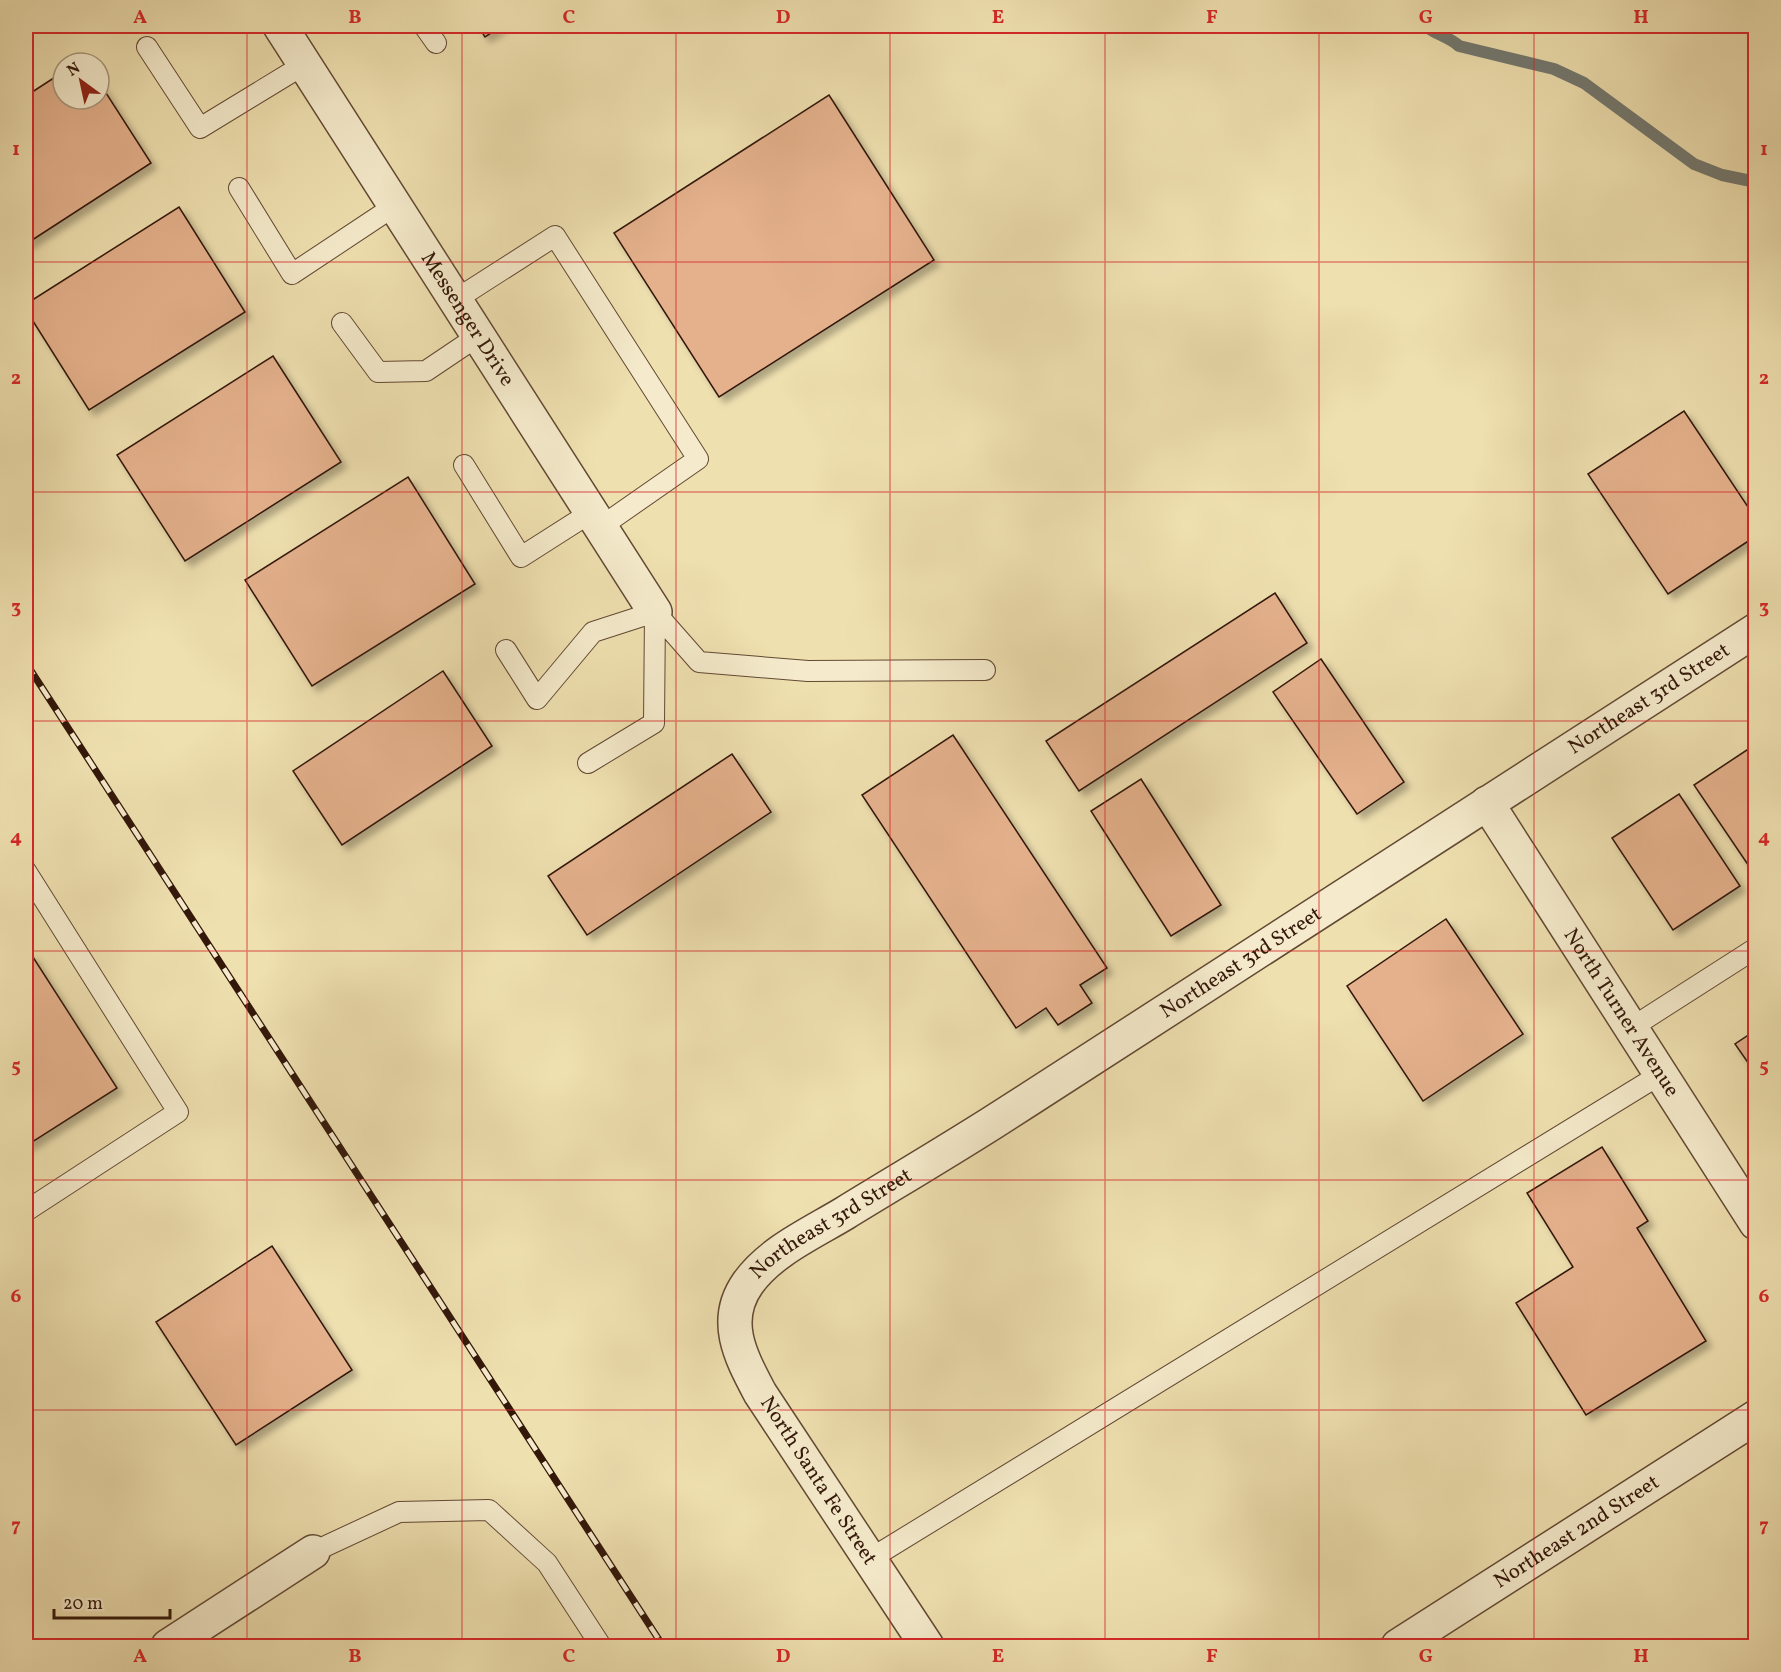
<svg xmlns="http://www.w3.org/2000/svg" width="1781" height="1672" font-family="Vollkorn,serif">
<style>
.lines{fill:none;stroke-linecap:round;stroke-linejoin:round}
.stream{stroke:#737971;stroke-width:12}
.building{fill:#e4b18c;stroke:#331709;stroke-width:1.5;filter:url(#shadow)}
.service-casing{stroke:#624933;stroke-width:22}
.minor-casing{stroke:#624933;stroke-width:36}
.service{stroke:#f5ebcc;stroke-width:20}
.minor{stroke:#f5ebcc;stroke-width:33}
.rail-casing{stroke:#331709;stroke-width:7}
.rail{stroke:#f5ebcc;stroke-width:4.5;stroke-dasharray:14;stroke-linecap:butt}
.grid{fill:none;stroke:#d62828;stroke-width:1.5;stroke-opacity:0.55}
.labels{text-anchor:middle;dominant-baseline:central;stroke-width:4.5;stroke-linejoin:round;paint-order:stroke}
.street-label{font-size:21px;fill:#331709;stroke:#f5ebcc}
.neatline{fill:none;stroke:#d62828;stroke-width:2}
.grid-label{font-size:20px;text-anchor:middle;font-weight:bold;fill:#d62828}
</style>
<defs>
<filter id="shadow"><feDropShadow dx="5.5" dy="5.5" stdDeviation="3" flood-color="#0004"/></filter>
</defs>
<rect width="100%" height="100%" fill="#efe0b0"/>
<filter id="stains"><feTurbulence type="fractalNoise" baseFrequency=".00333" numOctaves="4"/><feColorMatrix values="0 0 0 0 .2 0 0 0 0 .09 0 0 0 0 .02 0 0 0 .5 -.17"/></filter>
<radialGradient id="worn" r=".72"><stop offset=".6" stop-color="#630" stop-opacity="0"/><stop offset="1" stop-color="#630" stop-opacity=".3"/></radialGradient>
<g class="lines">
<!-- stream -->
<path class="stream" d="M1426,26c10,9 22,10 33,20l95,23 30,14 110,81 28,11 34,7"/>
</g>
<!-- building -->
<path class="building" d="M478,26h24l-17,11z
M63,72v27h36v-17l52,81 -125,81v-148z
M829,95l105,165 -215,137 -105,-164z
M179,207l66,105 -156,98 -63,-100v-6z
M273,356l68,106 -156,99 -68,-106z
M1684,411l72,108v17l-88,58 -80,-120z
M408,477l67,107 -163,102 -67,-106z
M1275,593l32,50 -228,148 -33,-50z
M1321,659l83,123 -47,32 -84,-122z
M443,671l49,75 -150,99 -49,-74z
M953,735l154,233 -27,17 12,18 -34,22 -12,-17 -30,20 -154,-233z
M1756,744v130l-1,1 -61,-90z
M732,754l39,58 -184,123 -39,-59z
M1141,779l80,126 -50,31 -80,-125z
M1679,794l61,92 -67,44 -61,-92z
M1446,919l77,115 -100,67 -76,-115z
M31,954l86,134 -91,58v-189z
M1756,1030v44l-21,-30z
M1602,1147l46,74 -11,7 69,113 -120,74 -70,-112 57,-36 -46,-74z
M272,1246l80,124 -116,75 -80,-123z"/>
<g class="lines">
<defs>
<path id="service" d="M424,26l12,17
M147,47l53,81 105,-64
M239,188l53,86 104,-69
M455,300l100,-64 143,223 -99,69
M342,323l36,49 48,-1 52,-35
M464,465l57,92 69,-44
M655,612l44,50 109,9 177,-1
M506,650l31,49 56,-67 62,-20
M588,763l66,-40 1,-111
M26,871l152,241 -152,99
M1631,1028l125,-80
M313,1552l86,-40 90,-2 58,53 54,83
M870,1559l791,-485"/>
<g id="minor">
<path id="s1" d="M280,26l375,586"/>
<path id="s2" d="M1487,803l269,420"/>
<path d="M168,1646l145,-94"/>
<path id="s3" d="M927,1646l-167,-253c-19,-36 -39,-72 -12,-110 23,-32 64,-50 97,-70 49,-30 98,-59 147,-90 255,-163 508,-329 764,-493"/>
<path id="s4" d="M1398,1646l358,-229"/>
</g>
</defs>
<!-- service casing -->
<use href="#service" class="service-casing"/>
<!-- minor casing -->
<use href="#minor" class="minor-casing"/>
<!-- service -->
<use href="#service" class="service"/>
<!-- minor -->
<use href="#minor" class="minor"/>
<defs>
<path id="rail" d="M26,663l637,983"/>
</defs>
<!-- rail casing -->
<use href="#rail" class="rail-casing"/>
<!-- rail -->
<use href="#rail" class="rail"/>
</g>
<!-- grid -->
<path class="grid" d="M247,26v1620M462,26v1620M676,26v1620M890,26v1620M1105,26v1620M1319,26v1620M1534,26v1620M26,262h1730M26,492h1730M26,721h1730M26,951h1730M26,1180h1730M26,1410h1730"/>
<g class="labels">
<!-- street labels -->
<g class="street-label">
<text stroke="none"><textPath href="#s1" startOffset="348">Messenger Drive</textPath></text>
<text stroke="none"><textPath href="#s3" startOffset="1496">Northeast 3rd Street</textPath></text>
<text stroke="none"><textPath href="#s3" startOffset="1010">Northeast 3rd Street</textPath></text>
<text stroke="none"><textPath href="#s2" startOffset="249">North Turner Avenue</textPath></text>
<text stroke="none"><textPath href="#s3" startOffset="524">Northeast 3rd Street</textPath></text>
<text transform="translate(818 1481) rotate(57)">North Santa Fe Street</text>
<text stroke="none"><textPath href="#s4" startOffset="212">Northeast 2nd Street</textPath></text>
</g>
</g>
<!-- margin -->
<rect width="1781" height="1672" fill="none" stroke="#efe0b0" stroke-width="66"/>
<!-- north arrow -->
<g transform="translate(81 81) rotate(327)"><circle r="28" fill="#f5ebcc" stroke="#a7967e" stroke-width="1.5"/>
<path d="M0-4.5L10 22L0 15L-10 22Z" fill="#8f2418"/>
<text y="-9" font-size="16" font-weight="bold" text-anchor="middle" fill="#331709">N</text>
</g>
<!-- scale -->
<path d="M54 1609v9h116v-9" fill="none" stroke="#331709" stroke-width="3"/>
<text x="63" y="1609" font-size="18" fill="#331709" stroke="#f5ebcc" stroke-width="4.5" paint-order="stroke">20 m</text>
<rect x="33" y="33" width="1715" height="1606" class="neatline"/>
<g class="grid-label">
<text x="140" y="23">A</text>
<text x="355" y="23">B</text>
<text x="569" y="23">C</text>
<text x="783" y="23">D</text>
<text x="998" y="23">E</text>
<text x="1212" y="23">F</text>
<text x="1426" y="23">G</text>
<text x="1641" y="23">H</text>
<text x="16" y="155">1</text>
<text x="1764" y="155">1</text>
<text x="16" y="384">2</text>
<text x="1764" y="384">2</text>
<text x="16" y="613">3</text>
<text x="1764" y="613">3</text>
<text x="16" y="843">4</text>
<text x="1764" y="843">4</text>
<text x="16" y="1072">5</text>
<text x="1764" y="1072">5</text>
<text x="16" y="1302">6</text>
<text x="1764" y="1302">6</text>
<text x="16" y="1531">7</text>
<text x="1764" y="1531">7</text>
<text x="140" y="1662">A</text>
<text x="355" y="1662">B</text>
<text x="569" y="1662">C</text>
<text x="783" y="1662">D</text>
<text x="998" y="1662">E</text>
<text x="1212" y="1662">F</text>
<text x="1426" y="1662">G</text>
<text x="1641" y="1662">H</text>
</g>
<rect width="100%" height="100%" filter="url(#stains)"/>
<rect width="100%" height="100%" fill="url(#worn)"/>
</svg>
